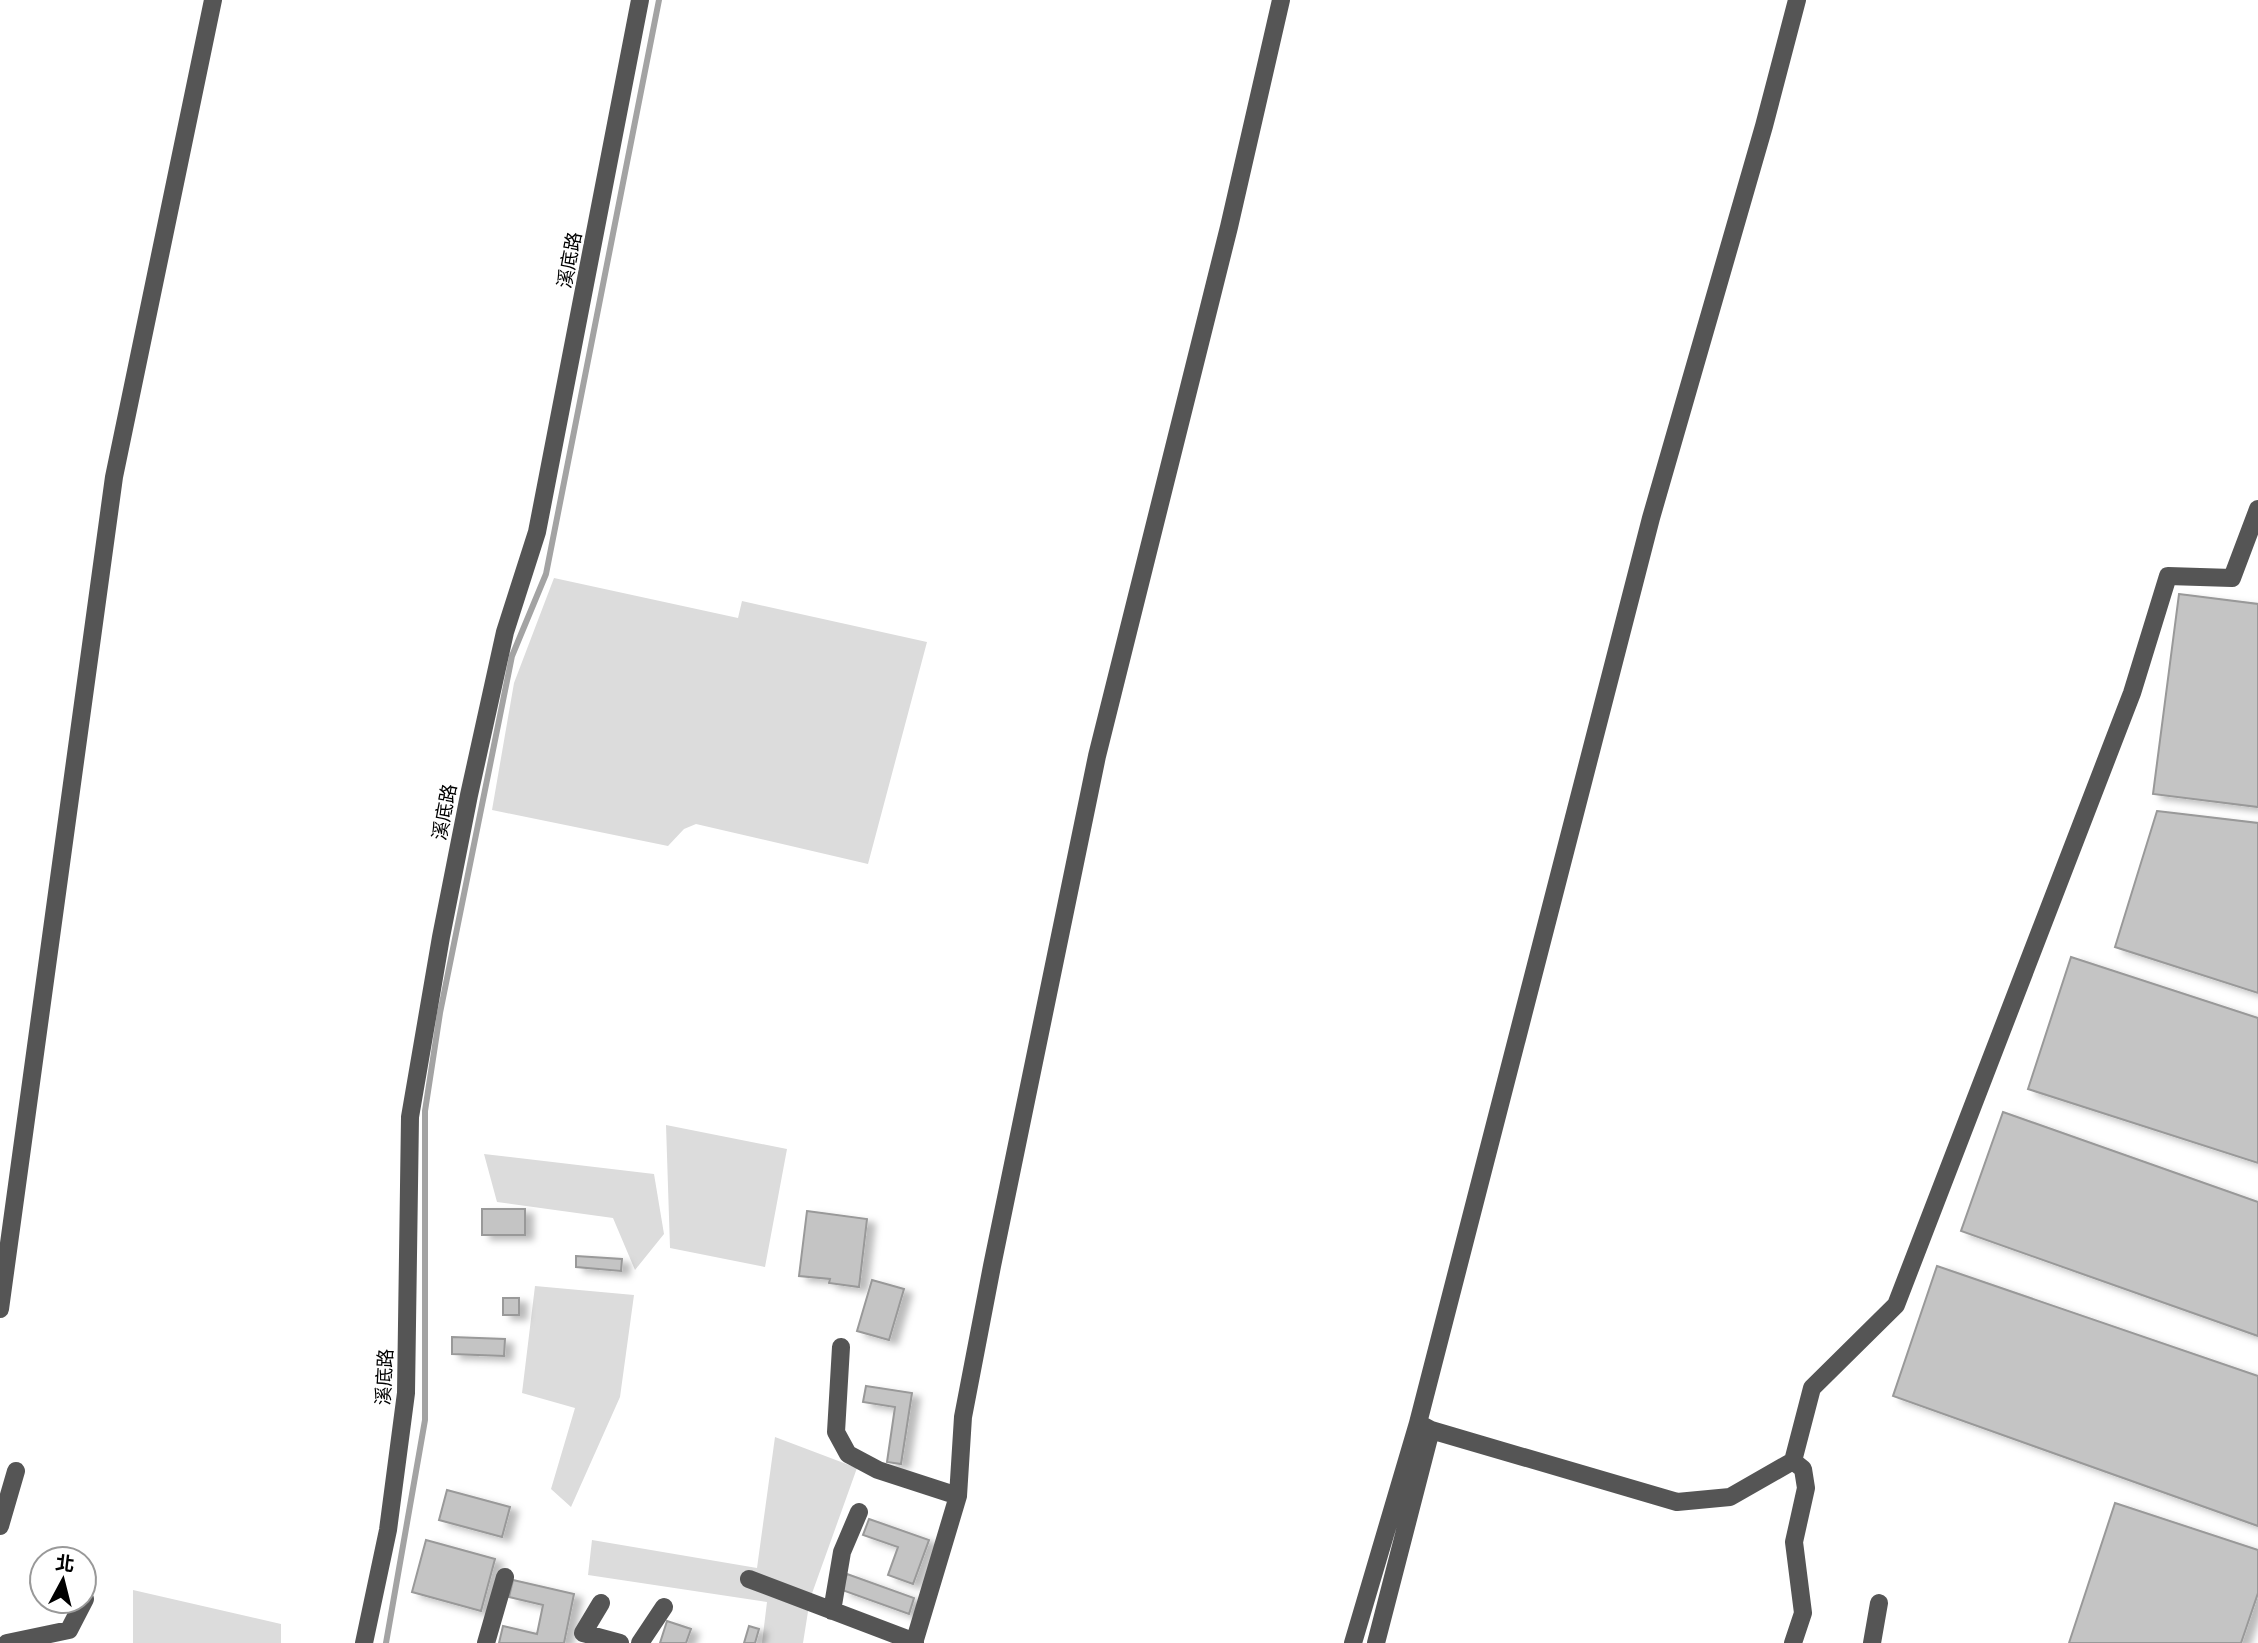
<svg xmlns="http://www.w3.org/2000/svg" width="2258" height="1643" font-family="'IBM Plex Sans','Noto Sans TC',sans-serif">
<style>
.green{fill:#dcdcdc}
.lines{fill:none;stroke-linecap:round;stroke-linejoin:round}
.stream{stroke:#a3a3a3;stroke-width:6}
.building{fill:#c4c4c4;stroke:#999;stroke-width:2;filter:url(#shadow)}
.minor{stroke:#555;stroke-width:18}
.labels{text-anchor:middle;dominant-baseline:central;stroke-width:5;stroke-linejoin:round;paint-order:stroke}
.street-label{font-size:19px;fill:#000;stroke:#fff}
</style>
<defs>
<filter id="shadow"><feDropShadow dx="8" dy="4.5" stdDeviation="3.5" flood-color="#0004"/></filter>
</defs>
<rect width="100%" height="100%" fill="#fff"/>
<!-- green -->
<path class="green" d="M554,578l184,40 4,-17 185,41 -59,222 -172,-40 -12,5 -16,17 -176,-36 22,-127z
M666,1125l121,24 -22,118 -95,-19z
M484,1154l170,20 10,60 -29,36 -22,-52 -116,-16z
M535,1286l99,9 -14,102 -49,110 -20,-18 24,-81 -53,-15z
M775,1437l82,31 -47,131 -7,44h-41l5,-41 -179,-27 4,-35 165,28z
M133,1590l148,34v19h-148z"/>
<g class="lines">
<!-- stream -->
<path class="stream" d="M386,1643l39,-223v-309l15,-98 72,-357 34,-82 113,-574"/>
</g>
<!-- building -->
<path class="building" d="M2179,594l79,10v203l-105,-13z
M2157,811l101,12v170l-143,-46z
M2071,957l187,61v145l-230,-74z
M2003,1112l255,90v134l-297,-105z
M482,1209h43v26h-43z
M807,1211l60,8 -8,68 -30,-4 1,-4 -31,-3z
M576,1256l46,3 -1,12 -45,-4z
M1937,1266l321,110v150l-365,-130z
M872,1280l32,9 -15,51 -32,-9z
M503,1298h16v17h-16z
M452,1337l53,2 -1,17 -52,-2z
M866,1386l46,7 -11,71 -14,-2 8,-55 -32,-5z
M447,1490l63,17 -8,30 -63,-17z
M2115,1503l143,47v43l-17,50h-172z
M869,1519l60,21 -16,44 -25,-9 10,-28 -35,-12z
M426,1540l69,19 -14,52 -69,-19z
M847,1574l67,24 -5,16 -67,-24z
M513,1580l61,14 -10,49h-65l4,-17 34,8 6,-29 -34,-8z
M667,1621l24,8 -5,14h-26z
M749,1626l10,3 -4,14h-11z"/>
<g class="lines">
<!-- minor -->
<path class="minor" d="M0,1309l114,-832 99,-477
M841,1347l-5,85 12,22 30,16 80,26
M1418,1423l13,7 246,72 53,-5 63,-36 19,-73 84,-83 236,-612 36,-117 64,2 26,-69
M0,1526l16,-55
M749,1579l166,63
M601,1603l-18,30 37,10
M832,1611l10,-59 17,-40
M7,1643l62,-13 16,-31
M364,1643l24,-113 18,-137 4,-276 31,-180 28,-142 36,-163 32,-100 103,-532
M486,1643l19,-66
M640,1643l24,-36
M914,1643l44,-147 5,-79 29,-151 105,-510 132,-529 52,-227
M1353,1643l65,-220 233,-905 113,-392 33,-126
M1376,1643l55,-213
M1793,1643l10,-30 -9,-71 12,-54 -3,-19 -10,-8
M1872,1643l7,-40"/>
</g>
<g class="labels">
<!-- street labels -->
<g class="street-label">
<text transform="translate(569 260) rotate(-79)">溪底路</text>
<text transform="translate(444 812) rotate(-79)">溪底路</text>
<text transform="translate(384 1377) rotate(-87)">溪底路</text>
</g>
</g>
<!-- north arrow -->
<g transform="translate(63 1580) rotate(7)"><circle r="33" fill="#ffffff" stroke="#999999" stroke-width="2"/>
<path d="M0-5L12 26L0 18L-12 26Z" fill="#000000"/>
<text y="-10" font-size="19" font-weight="bold" text-anchor="middle" fill="#000000">北</text>
</g>
</svg>
